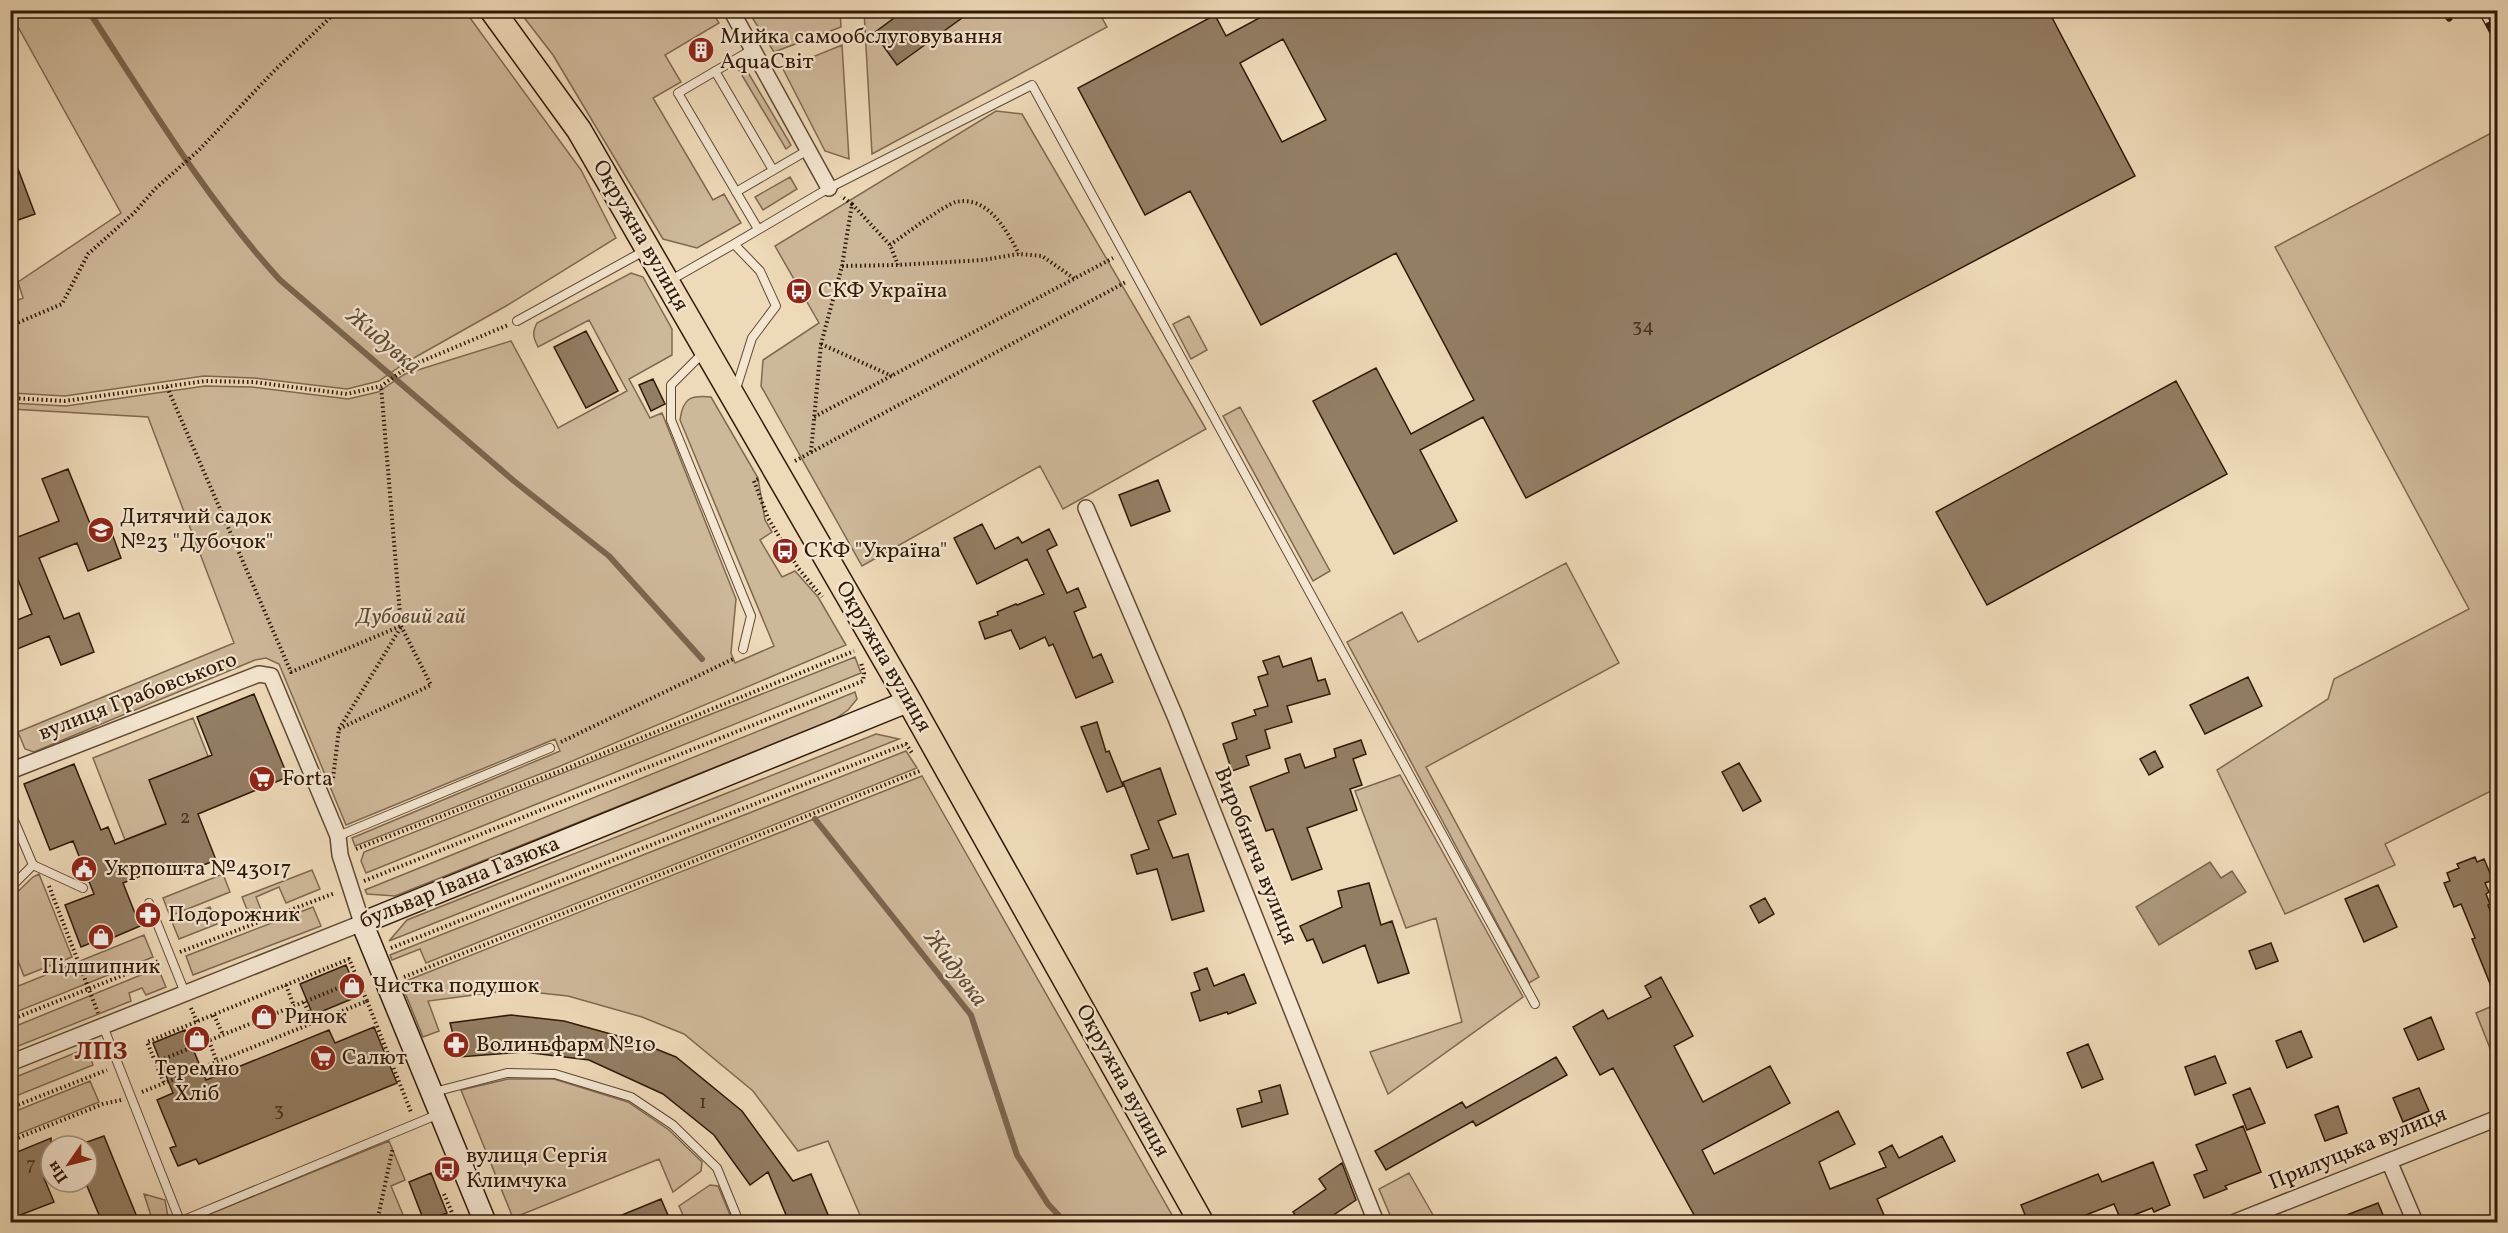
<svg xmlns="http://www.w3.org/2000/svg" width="2508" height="1233" font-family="Vollkorn,serif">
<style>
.green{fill:#ceb89a;stroke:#7f6850;stroke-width:1.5}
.water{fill:#ad987c;stroke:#7b654d;stroke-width:1.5}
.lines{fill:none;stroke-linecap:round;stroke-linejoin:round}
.stream{stroke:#7b654d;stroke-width:6}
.building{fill:#937d63;stroke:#301907;stroke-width:1.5;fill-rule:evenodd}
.lane-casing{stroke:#604933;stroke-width:10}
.street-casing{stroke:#604933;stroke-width:18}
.secondary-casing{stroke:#301907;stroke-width:24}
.primary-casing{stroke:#301907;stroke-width:27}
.path{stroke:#301907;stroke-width:4;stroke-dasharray:1.5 3;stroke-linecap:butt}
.lane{stroke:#f4e6d1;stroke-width:8}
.street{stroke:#f4e6d1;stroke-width:15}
.secondary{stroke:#f4e6d1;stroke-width:21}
.primary{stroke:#eed9b8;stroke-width:24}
.rail-casing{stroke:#301907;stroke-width:7}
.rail{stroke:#f4e6d1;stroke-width:4.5;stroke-dasharray:14;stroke-linecap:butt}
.labels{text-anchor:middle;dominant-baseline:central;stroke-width:4.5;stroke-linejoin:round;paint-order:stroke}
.number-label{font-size:20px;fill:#49321e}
.poi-label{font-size:22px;fill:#301907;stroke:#f4e6d1;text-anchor:start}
.street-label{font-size:22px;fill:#301907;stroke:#f4e6d1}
.park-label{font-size:22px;font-style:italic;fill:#5f4933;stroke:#f4e6d1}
.water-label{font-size:24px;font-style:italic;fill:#624c36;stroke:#f4e6d1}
.quarter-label{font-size:26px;font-weight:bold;fill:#7a1f14;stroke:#f4e6d1}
</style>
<rect width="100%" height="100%" fill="#eed9b8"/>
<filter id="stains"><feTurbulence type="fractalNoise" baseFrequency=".00333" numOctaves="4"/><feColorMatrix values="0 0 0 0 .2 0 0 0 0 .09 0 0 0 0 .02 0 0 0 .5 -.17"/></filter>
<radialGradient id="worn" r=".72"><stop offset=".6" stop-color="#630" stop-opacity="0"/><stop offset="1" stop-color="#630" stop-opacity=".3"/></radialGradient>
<!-- green -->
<path class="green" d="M11,10l454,1 116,159 35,68 -110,68 -101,57 -26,18 -32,8 -94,-11 -49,-2 -139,20 -54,-3v-90l12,-5 -5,-16 103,-69 -110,-199z
M519,11h193l7,12 -54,32 16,27 -28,16 60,102 11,-6 17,29 -44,25 -34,-9 -110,-184z
M748,11h92l1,16 -67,25z
M864,11h234l9,16 -235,127z
M842,45l7,114 -24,-8 -42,-82z
M743,64l48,81 -5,4 -49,-82z
M996,111l26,3 184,315 -143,80 -23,-43 -178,100 -101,-180 2,-26 56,-37 -44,-77z
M2497,130v658l-112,56 10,21 -110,49 -68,-144 111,-71 6,-20 135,-70 -194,-362z
M790,177l7,12 -34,21 -8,-13z
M631,273l12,4 29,52v26l-43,24 21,39 12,-5 74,186 -5,54 4,10 39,-17 -94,-226c3,-22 10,-25 31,-23l47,81 7,42 7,12 -12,8 22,37 13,-6 23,26 28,48 -288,122 -203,79 -3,-8 208,-87 -5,-12 -209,86 -67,-161 -13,-6 -11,2 -221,92 -9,-3 -7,-17 216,-89 -86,-226 -137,-8v-6l55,3 139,-20 47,1 96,12 30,-7 27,-18 106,-33 47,87 69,-37 -38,-71 -51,27c-5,-10 -6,-14 -1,-24z
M1189,316l18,34 -16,9 -18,-35z
M1240,407l90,164 -17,10 -90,-165z
M1566,563l53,100 -193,104 113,210 -10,6 -182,-341 55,-30 16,30z
M855,657l6,16 -495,200 -5,-12 3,-9z
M855,692l2,7 -9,11 -13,9 -440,177 -28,-2 -2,-4z
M193,718l17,43 -36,59 -49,20 -32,-82z
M876,734l23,5 -510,202 18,-21z
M906,751l11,17 -491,195 -6,-14 -28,11 -2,-5z
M1400,775l123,222 -135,97 -18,-42 92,-30 -26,-104 -30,10 -51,-137z
M922,776l254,446h-313l-35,-81 -30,10 -45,-60 -69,-57 -42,-17 -74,-21 -56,-6 -84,11 11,30 -16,6 -22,-54z
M312,870l8,19 -34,14 -7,-16 -23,10 6,15 -12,5 -8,-20z
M39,874l33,83 -48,19 -8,-20 -5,2v-60l22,-21z
M223,874l7,18 -60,24 -7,-18z
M210,907l7,17 -38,15 -7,-17z
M313,907l8,19 -128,49 -7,-19z
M144,935l9,22 -142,57v-25z
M158,968l8,19 -20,8 -4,-7 -13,5 2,8 -120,48v-21z
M2497,1004v62l-21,-53z
M87,1048l6,17 -82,33v-19z
M508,1079h46l74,23 41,28 33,32 -1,9 -28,21 -14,-33 -146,59 -52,-128z
M90,1081l9,21 -88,35v-24z
M389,1141l16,39 -14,6 15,36h-216z
M1409,1173l28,49h-44l-14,-33z
M710,1185l8,1 15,36h-47l-7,-16z
M144,1194l21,6 4,22h-16z"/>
<!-- water -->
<path class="water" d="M2210,862l11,16 11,-7 14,21 -87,53 -23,-38z"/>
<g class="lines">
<!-- stream -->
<path class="stream" d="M88,10c60,92 118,189 192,270l234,201 95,75 93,103
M815,819l156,196 46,140 31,49 17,18"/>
</g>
<!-- building -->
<path class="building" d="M905,10h68l-76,55 -23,-32z
M1274,10h774l87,166 -609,322 -43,-81 -63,33 37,71 -63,33 -81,-153 63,-33 35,66 63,-34 -78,-147 -135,72 -71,-134 -45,24 -67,-127 137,-73 11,21zM1283,39l43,81 -44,22 -42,-79z
M10,153h2l23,61 -25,9z
M586,331l32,60 -32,17 -32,-61z
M653,379l12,25 -14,7 -12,-26z
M2176,381l51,93 -240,131 -51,-93z
M68,469l23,57 16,-6 14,38 -33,13 -11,-28 -38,15 25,61 15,-6 15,39 -33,13 -12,-29 -39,16v-29l22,-9 -22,-54v-20l49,-19 -17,-42z
M1158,480l12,31 -39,15 -12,-31z
M982,524l13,25 23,-12 4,6 27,-14 8,16 -10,5 20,43 11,-5 8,19 -12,5 19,46 8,-4 12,28 -37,16 -23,-54 -4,2 -4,-9 -25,12 -9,-19 -26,9 -6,-17 19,-7 -1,-3 19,-8 1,1 27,-11 -17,-35 -50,25 -23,-46z
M1279,656l4,11 28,-9 7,23 7,-2 5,15 -43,12 5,16 -27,8 5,18 -24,8 3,9 -17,6 -9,-27 14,-5 -5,-16 24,-8 -2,-5 14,-4 -10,-29 10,-3 -5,-13z
M2248,677l14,29 -57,28 -15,-29z
M254,694l34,83 -90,37 18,46 -38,15 -4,-12 -51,20 17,43 -35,15 -2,-3 -22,9 -16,-42 29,-11 -21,-53 -23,9 -26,-66 50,-20 27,66 7,-3 7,17 51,-20 -17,-44 63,-25 -15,-38z
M1097,722l9,30 3,-1 14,35 -16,6 -26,-65z
M1361,740l5,14 -13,5 9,26 -12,4 7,21 -50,18 15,41 -30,11 -19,-51 -7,2 -16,-44 39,-15 -4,-13 15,-5 5,14 31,-11 -2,-8z
M2155,751l8,16 -14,8 -9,-16z
M1739,763l22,38 -18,10 -21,-39z
M1160,768l16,46 -18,7 15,37 15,-4 16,57 -32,9 -15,-51 -20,5 -6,-19 18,-6 -26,-67z
M2475,857l2,5 7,-3 9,21 -8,3 4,9 -3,2 4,10 -2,1 10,25 -1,71 -25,-62 3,-1 -14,-34 -7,3 -10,-24 6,-2 -3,-8 12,-5 -2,-4z
M1369,883l12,42 11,-4 17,52 -31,10 -13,-38 -42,18 -10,-24 -6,2 -7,-15 42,-19 -4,-16z
M2378,885l19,42 -33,15 -19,-43z
M1765,898l9,16 -15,9 -9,-17z
M2271,943l7,18 -22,8 -7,-18z
M346,965l13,31 -46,19 -13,-31z
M1207,968l7,18 30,-12 12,29 -28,11 -1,-2 -27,9 -9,-28 9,-3 -6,-17z
M1661,977l32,59 -19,10 29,56 67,-36 20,37 -88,47 12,24 124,-63 17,33 -36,18 11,27 56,-22 -7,-15 13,-7 7,13 43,-22 13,25 -78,38 10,23h-189l-85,-154 -13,7 -27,-48 30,-17 5,9 43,-22 -6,-11z
M511,1015l53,6 72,20 40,16 66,54 51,70 18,-7 20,48h-42l-21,-50 -18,13 -36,-50 -51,-41 -74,-34 -65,-8 -65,5 -9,-34z
M2431,1017l13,32 -26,11 -14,-31z
M374,1027l23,56 -198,81 -3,-5 -18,7 -8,-18 6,-2 -19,-46 16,-7 -20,-50 32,-13 21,50 123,-50 6,13z
M2301,1031l11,26 -25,11 -11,-27z
M2088,1044l15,35 -21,9 -15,-35z
M2215,1056l11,27 -31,12 -10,-28z
M1556,1057l11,18 -91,51 -3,-5 -87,49 -11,-19 87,-49 4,6z
M1280,1085l8,29 -46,13 -5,-18 25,-7 -3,-11z
M2250,1088l15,35 -18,7 -14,-35z
M2419,1088l10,23 -26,11 -10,-24z
M2338,1106l9,27 -22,8 -10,-26z
M2243,1126l18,46 -36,14 2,3 -23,9 -10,-23 13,-5 -11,-25z
M104,1136l35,86h-37l-15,-36v-44z
M51,1138v37l-7,3 10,24 -44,17v-64z
M2153,1162l17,43 -16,7 -2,-4 -31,12 -7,-16 -46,18h-40l-7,-17 77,-31 4,8z
M1342,1163l14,37 -33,22h-23l-7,-10 33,-23 -7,-10z
M431,1173l16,40 -23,8 -15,-39z
M661,1199l10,23h-66z
M2378,1203l8,19h-55v-1z"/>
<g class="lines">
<defs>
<path id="lane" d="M753,49l-75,44 80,136
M715,71l58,99
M736,192l72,-42
M734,244l95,-56 203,-103 503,919
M671,280l63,-36 26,27 16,35 -24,32 -16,51
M517,321l127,-70
M703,353l-32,32v35l80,196 -8,33
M10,811l23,54 50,23
M338,836l212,-88
M10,888l23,-23
M149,903l36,90
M103,1026l77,195
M434,1092l73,-19 48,1 76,23 42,28 44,43 22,54
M179,1222l260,-108"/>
<path id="street" d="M731,10l98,178
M1086,508l89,208 201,506
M10,771l249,-97 12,2 67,160 2,19 22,68 -352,140
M2389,1161l26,61
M2235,1222l263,-104"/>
<path id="secondary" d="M485,1222l-123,-299 547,-222"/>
<path id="primary" d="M492,10l87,120 330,571 292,521"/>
</defs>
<!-- lane casing -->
<use href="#lane" class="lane-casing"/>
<!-- street casing -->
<use href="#street" class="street-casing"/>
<!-- secondary casing -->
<use href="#secondary" class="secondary-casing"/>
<!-- primary casing -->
<use href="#primary" class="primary-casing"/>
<!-- path -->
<path class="path" d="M852,204l38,41 8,20
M890,245c13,-9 54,-40 66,-43 32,-7 51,29 63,52
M842,266l56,-1 85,-5 36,-6 23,2 33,23
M10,326l52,-22 26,-50 46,-41 21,-24 44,-39 76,-80 63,-60
M821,344l71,32
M167,387l124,285 110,-46
M10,398l55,3 140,-20 48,1 94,12 34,-8 27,-19 100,-42
M814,417l299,-159
M811,452l10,-108 21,-78 10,-62 -11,-8
M795,461l331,-179
M758,479l-4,2 14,37 30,50 24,29
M339,729l92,-44 -30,-59 -20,-240
M561,742l174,-84
M333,778l6,-49 62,-102
M356,849l204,-78 294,-120
M364,881l499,-200 1,-8 -3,-10
M49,886l49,127
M391,948l515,-204 6,9
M180,952l155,-59
M404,977l518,-207
M286,985l8,21
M367,1001l44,111
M304,1002l9,21
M191,1008l6,14
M214,1015l9,20
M10,1020l149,-59
M209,1041l8,21
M156,1062l202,-82
M142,1092l225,-91 -18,-42 -202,83 17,41
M10,1108l97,-38
M10,1141l93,-37 18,-4
M444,1194l12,28
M377,1222l16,-75"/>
<!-- lane -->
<use href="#lane" class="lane"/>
<!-- street -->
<use href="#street" class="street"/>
<!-- secondary -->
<use href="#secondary" class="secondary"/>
<!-- primary -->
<use href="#primary" class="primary"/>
<defs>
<path id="rail" d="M2445,10l4,8
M2481,10l17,32"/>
</defs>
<!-- rail casing -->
<use href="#rail" class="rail-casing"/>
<!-- rail -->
<use href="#rail" class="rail"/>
</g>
<!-- icons -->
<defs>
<symbol id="building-disc" viewBox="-11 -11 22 22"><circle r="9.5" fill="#8f2418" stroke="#f4e6d1"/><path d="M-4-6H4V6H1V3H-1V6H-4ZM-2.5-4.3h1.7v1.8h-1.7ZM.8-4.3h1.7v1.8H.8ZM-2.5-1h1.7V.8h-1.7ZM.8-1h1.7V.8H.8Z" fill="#fff"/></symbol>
<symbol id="bus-disc" viewBox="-11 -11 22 22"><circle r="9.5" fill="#8f2418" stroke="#f4e6d1"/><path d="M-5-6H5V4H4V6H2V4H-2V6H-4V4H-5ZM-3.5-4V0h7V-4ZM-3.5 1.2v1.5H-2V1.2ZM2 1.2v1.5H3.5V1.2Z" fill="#fff"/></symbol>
<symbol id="school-disc" viewBox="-11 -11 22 22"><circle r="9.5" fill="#8f2418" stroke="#f4e6d1"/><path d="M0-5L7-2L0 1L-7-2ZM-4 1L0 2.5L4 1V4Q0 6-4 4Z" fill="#fff"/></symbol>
<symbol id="supermarket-disc" viewBox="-11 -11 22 22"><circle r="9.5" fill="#8f2418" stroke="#f4e6d1"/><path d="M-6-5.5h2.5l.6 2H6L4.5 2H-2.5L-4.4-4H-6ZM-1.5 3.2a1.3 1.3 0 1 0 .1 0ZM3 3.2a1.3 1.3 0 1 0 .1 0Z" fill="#fff"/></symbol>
<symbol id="civic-disc" viewBox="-11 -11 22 22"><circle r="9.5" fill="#8f2418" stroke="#f4e6d1"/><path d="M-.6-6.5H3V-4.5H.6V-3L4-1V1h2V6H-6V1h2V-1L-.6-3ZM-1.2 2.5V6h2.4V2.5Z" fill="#fff"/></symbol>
<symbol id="pharmacy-disc" viewBox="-11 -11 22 22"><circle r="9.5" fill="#8f2418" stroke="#f4e6d1"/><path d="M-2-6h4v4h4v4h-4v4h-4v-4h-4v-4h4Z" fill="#fff"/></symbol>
<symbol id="shop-disc" viewBox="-11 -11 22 22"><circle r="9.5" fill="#8f2418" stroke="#f4e6d1"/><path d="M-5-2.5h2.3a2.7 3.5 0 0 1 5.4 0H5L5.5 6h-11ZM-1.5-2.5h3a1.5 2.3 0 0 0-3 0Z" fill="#fff"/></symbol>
</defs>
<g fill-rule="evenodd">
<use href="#building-disc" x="686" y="35" width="30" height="30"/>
<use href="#bus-disc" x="784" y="276" width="30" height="30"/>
<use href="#school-disc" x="86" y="515" width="30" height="30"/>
<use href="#bus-disc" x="770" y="536" width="30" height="30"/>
<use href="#supermarket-disc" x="247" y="764" width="30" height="30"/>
<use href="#civic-disc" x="69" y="854" width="30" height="30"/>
<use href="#pharmacy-disc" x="133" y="900" width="30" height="30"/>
<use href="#shop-disc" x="86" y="922" width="30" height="30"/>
<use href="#shop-disc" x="337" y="971" width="30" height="30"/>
<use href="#shop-disc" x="249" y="1002" width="30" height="30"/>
<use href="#shop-disc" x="182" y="1024" width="30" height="30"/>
<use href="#pharmacy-disc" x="441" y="1030" width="30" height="30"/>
<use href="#supermarket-disc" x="308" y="1043" width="30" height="30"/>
<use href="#bus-disc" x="432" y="1154" width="30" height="30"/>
</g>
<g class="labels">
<!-- number labels -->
<g class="number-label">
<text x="1643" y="327">34</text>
<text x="185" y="818">2</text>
<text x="703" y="1103">1</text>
<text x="279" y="1111">3</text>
<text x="31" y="1165">7</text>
</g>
<!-- poi labels -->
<g class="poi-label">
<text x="720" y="37">Мийка самообслуговування<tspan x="720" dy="25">AquaСвіт</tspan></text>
<text x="818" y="291">СКФ Україна</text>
<text x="120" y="517">Дитячий садок<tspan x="120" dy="25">№23 "Дубочок"</tspan></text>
<text x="804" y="551">СКФ "Україна"</text>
<text x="282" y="779">Forta</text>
<text x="104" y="869">Укрпошта №43017</text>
<text x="168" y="915">Подорожник</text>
<text x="101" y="967" text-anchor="middle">Підшипник</text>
<text x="372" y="986">Чистка подушок</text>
<text x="284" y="1017">Ринок</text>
<text x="476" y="1045">Волиньфарм №10</text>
<text x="342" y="1058">Салют</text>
<text x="197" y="1069" text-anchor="middle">Теремно<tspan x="197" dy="25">Хліб</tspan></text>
<text x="466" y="1156">вулиця Сергія<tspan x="466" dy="25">Климчука</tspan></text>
</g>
<!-- street labels -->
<g class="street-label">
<text transform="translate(640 236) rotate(60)">Окружна вулиця</text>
<text transform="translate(883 657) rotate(60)">Окружна вулиця</text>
<text transform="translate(138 697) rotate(-21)">вулиця Грабовського</text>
<text transform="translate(1255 856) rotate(68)">Виробнича вулиця</text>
<text transform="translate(460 883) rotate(-22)">бульвар Івана Газюка</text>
<text transform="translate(1122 1081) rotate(61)">Окружна вулиця</text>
<text transform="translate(2358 1149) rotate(-22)">Прилуцька вулиця</text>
</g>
<!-- park labels -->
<g class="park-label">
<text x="411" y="617">Дубовий гай</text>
</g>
<!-- water labels -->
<g class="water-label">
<text transform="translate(383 342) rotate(40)">Жидувка</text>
<text transform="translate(955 969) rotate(53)">Жидувка</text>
</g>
<!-- quarter labels -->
<g class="quarter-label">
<text x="101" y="1052">ЛПЗ</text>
</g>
</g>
<!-- margin -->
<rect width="2508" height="1233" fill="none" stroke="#eed9b8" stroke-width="36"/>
<rect x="12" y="12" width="2484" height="1209" fill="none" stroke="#301907" stroke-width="3"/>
<rect x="18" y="18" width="2472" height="1197" fill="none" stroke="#301907" stroke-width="1.5"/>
<!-- north arrow -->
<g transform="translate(69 1164) rotate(235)"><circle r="28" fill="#f4e6d1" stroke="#a69480" stroke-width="1.5"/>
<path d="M0-4.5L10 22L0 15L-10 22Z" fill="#8f2418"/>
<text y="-9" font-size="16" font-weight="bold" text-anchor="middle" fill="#301907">Пн</text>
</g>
<rect width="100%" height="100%" filter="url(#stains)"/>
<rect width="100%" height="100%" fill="url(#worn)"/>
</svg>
